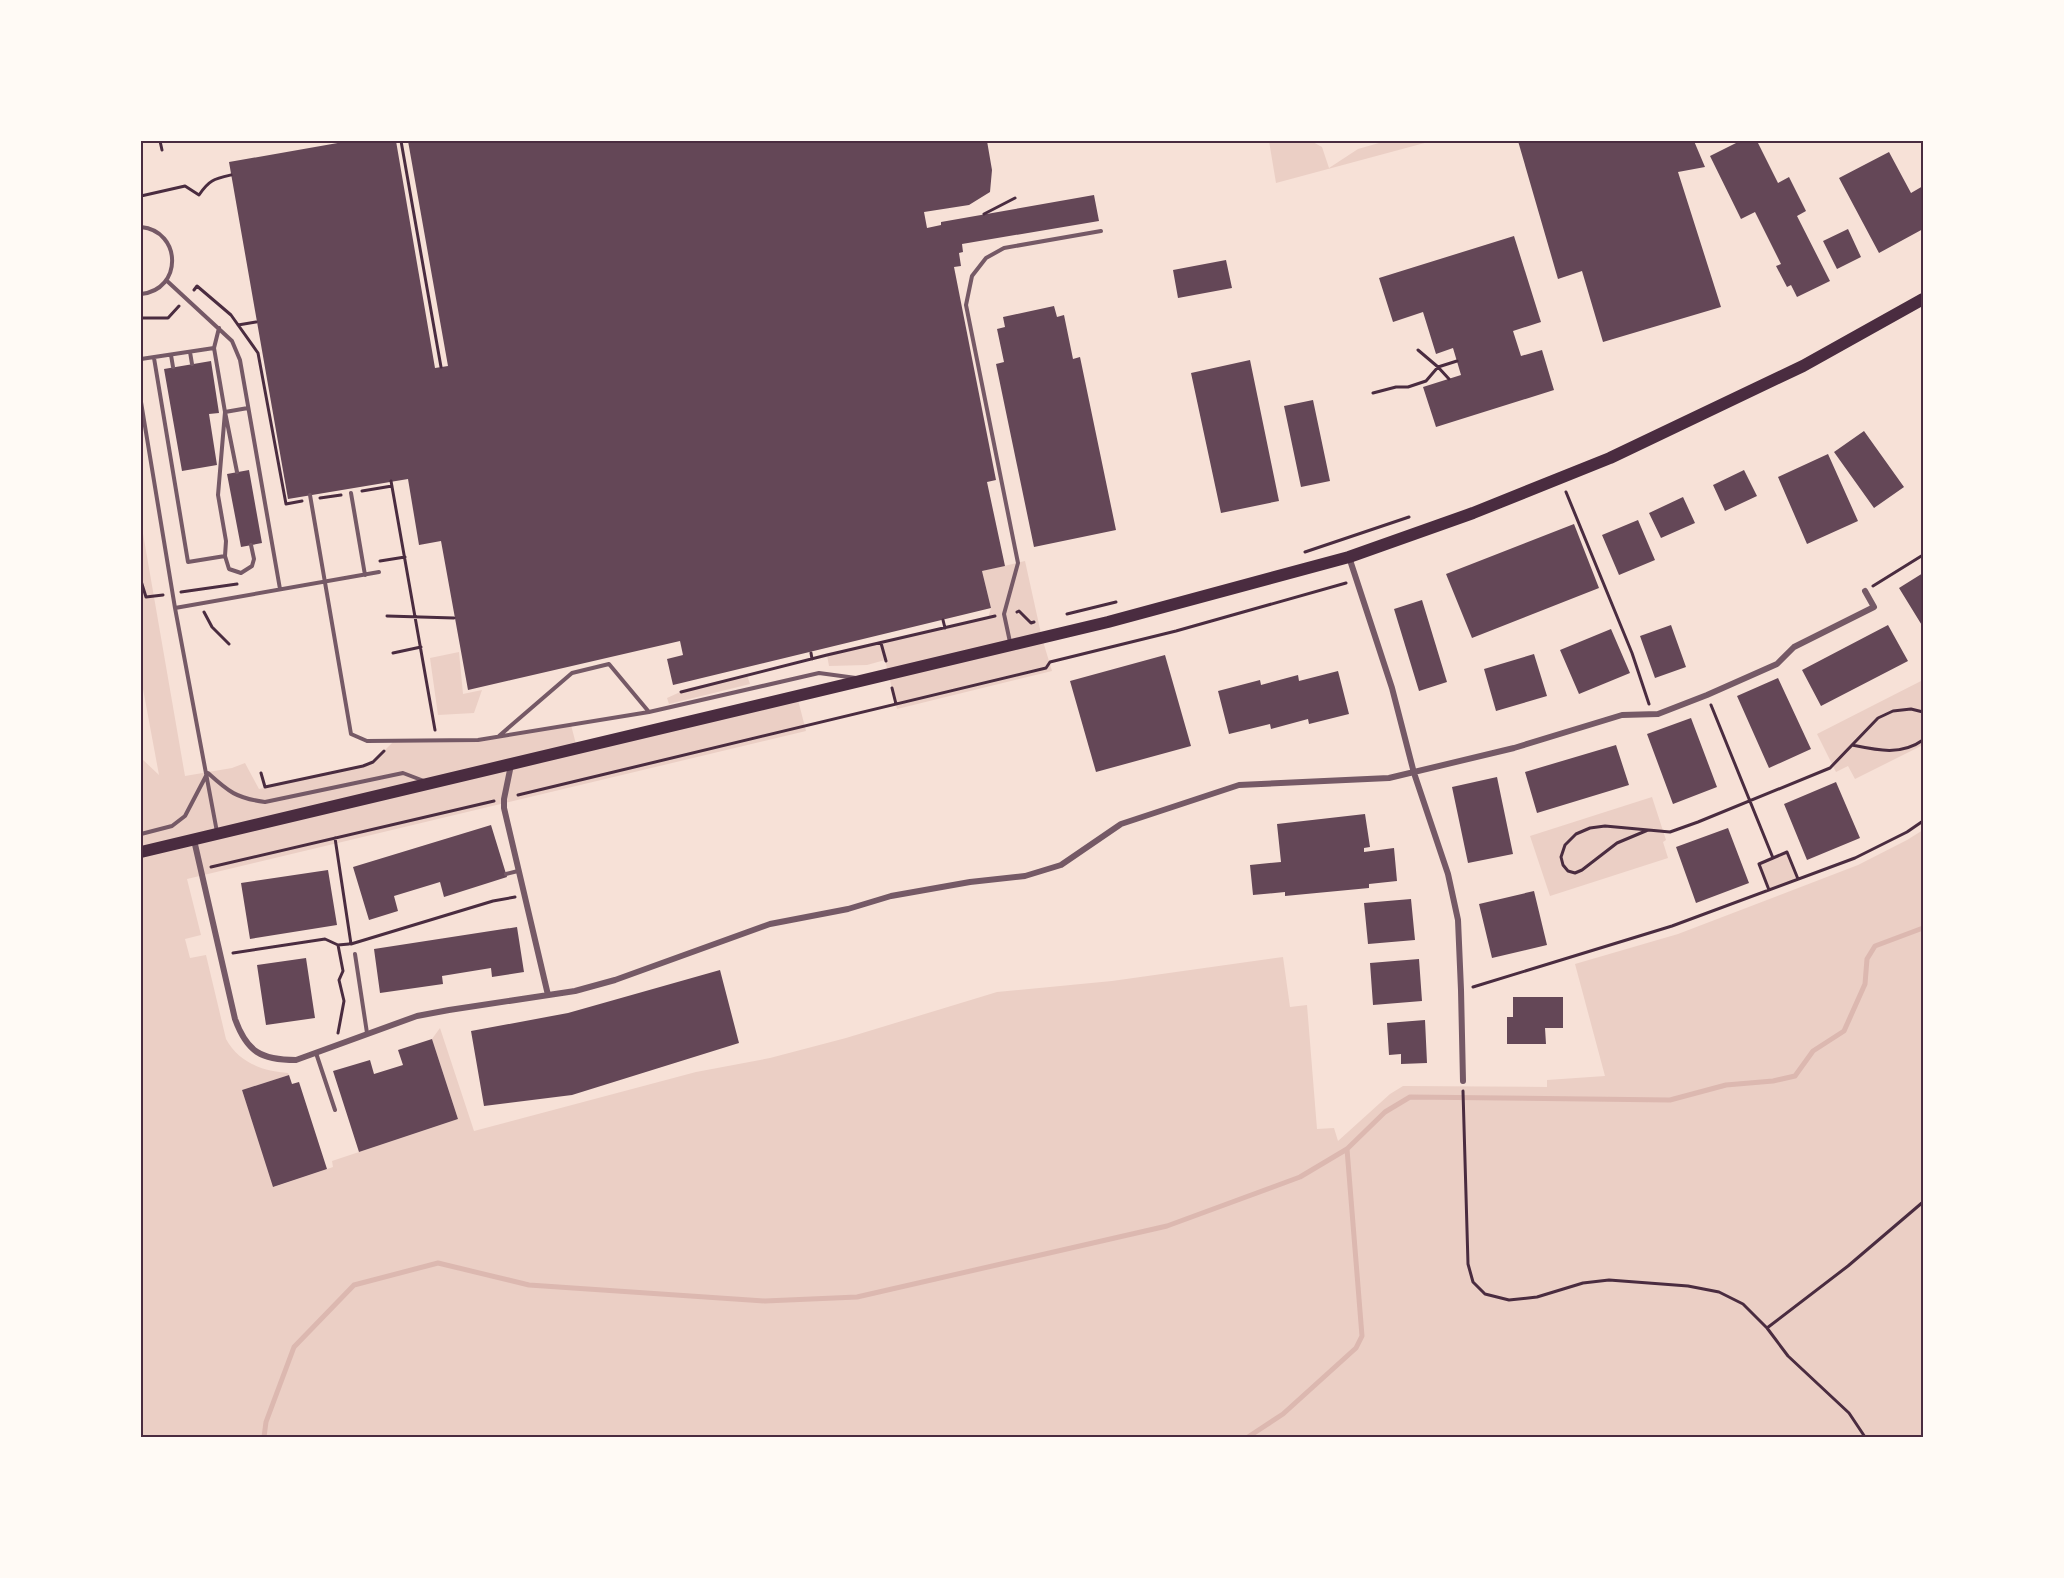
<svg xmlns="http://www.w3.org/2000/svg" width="2064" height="1578" font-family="Roboto,sans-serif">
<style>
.green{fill:#ebcfc5}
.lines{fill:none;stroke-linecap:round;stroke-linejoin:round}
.stream{stroke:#dcb8b0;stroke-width:5}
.building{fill:#644757}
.path{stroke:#4a2c40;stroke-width:3}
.service{stroke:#755966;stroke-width:4}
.minor{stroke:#755966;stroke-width:6}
.primary{stroke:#4a2c40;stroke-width:12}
.neatline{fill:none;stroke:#4a2c40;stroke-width:2}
</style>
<rect width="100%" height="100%" fill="#f7e1d7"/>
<!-- green -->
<path class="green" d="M1269,141h42l11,6 7,21 29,-19 28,-8h46l-156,42z
M141,522l44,254 47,-8 13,-5 14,26 104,-23 10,-4 21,-21 84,-1 93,-15 6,23 220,-52 9,35 -619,148 14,56 -16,4 5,19 16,-3 20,84c13,24 37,32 62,34l1,2 -47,15 32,97 59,-20 -1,-6 126,-42 -26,-80 8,-11 34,103 222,-59 74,-14 76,-20 151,-46 115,-11 171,-24 7,50 17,-2 10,124 17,-1 4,13 52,-47 13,-8 144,1v-7l58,-4 -30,-112 103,-30 180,-69 49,-25 16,-10v607h-1782v-679l18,17 -18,-97z
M1025,561l17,77 10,33 -155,38 -12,-49 -18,5 -38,1 -2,-11 161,-37 3,-10 -9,-37z
M459,652l4,42 19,-4 -8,23 -36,2 -8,-57z
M747,675l3,9 -81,20 -2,-6 22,-10z
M1923,680v65l-68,34 -7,-13 -12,6 -19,-38z
M1652,797l14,43 -3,2 5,16 -118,38 -20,-60z
M1787,852l11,27 -29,11 -10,-26z"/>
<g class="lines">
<!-- stream -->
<path class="stream" d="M264,1437l2,-15 28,-75 60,-62 84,-22 91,22 236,16 92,-4 310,-71 133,-49 47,-28 38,-37 25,-15 260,3 56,-15 47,-4 22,-5 18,-25 31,-20 21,-47 2,-25 8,-13 48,-18
M1248,1437l35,-23 73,-66 6,-12 -15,-187"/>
</g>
<!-- building -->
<path class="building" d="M349,141h47l39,227 13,-2 -40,-225h579l5,29 -2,22 -21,13 -45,7 3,16 14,-3v-3l153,-27 5,26 -137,23 1,8 -4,1 2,13 -7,1 42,213 -9,2 18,84 -23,5 9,37 -318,77 -6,-26 16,-4 -3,-14 -212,49 -27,-149 -22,4 -11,-66 -120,20 -59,-337z
M1518,141h176l11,26 -27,5 43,135 -118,35 -21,-71 -24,8z
M1740,141h17l21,42 11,-6 17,34 -9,5 33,65 -33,16 -6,-12 -4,2 -11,-21 5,-2 -26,-52 -14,7 -31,-63z
M1889,152l22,41 12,-7v43l-44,24 -40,-75z
M1848,229l13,28 -24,12 -14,-28z
M1514,236l27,86 -28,9 8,25 21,-6 12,40 -118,37 -13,-40 38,-12 -8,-27 -17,6 -13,-42 -30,10 -14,-44z
M1226,260l6,28 -54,10 -5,-28z
M1054,306l3,11 7,-2 9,44 7,-2 36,173 -82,17 -38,-183 8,-2 -7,-33 8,-2 -2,-10z
M1250,360l29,141 -58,12 -30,-140z
M211,361l8,52 -10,1 8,51 -35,6 -18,-102z
M1313,400l17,81 -29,6 -17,-81z
M1864,431l40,56 -30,21 -40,-56z
M1828,454l30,67 -51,23 -29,-67z
M249,470l13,73 -21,4 -14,-73z
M1744,470l13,26 -32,15 -12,-26z
M1683,497l12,26 -34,15 -12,-25z
M1638,520l17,40 -36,15 -17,-40z
M1574,524l25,64 -127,50 -26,-64z
M1923,573v54l-24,-39z
M1422,600l25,82 -28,9 -25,-82z
M1671,625l15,42 -31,11 -15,-42z
M1888,625l20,36 -87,45 -19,-36z
M1611,629l19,44 -51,21 -19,-44z
M1534,654l13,42 -51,15 -12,-42z
M1165,655l26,91 -95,26 -26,-91z
M1338,671l11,43 -40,10 -1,-5 -37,10 -1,-5 -41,10 -11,-43 42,-11 1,5 37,-10 1,6z
M1778,678l33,71 -42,19 -32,-72z
M1691,718l26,69 -44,17 -26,-70z
M1616,745l13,40 -92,28 -12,-41z
M1497,777l16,77 -45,9 -16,-76z
M1836,782l24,56 -53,22 -23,-56z
M1365,814l5,33 -6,1v4l30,-4 3,33 -28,3v4l-84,8v-4l-32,3 -3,-30 31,-3 -4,-38z
M491,825l16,52 -63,20 -4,-15 -46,14 4,15 -29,9 -16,-53z
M1728,828l21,55 -53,20 -20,-56z
M328,870l9,55 -87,14 -9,-56z
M1534,891l13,54 -55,13 -13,-54z
M1411,899l4,41 -47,4 -4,-41z
M517,927l7,45 -32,5 -1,-9 -49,8 1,8 -63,9 -6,-44z
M306,958l9,60 -49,7 -9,-60z
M1419,959l3,42 -49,4 -3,-42z
M720,970l19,73 -167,52 -88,11 -13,-75 97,-18z
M1513,997h50v31h-18l1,16h-39v-27h6z
M1425,1020l2,43 -26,1v-10l-12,1 -2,-32z
M432,1039l26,80 -99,33 -26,-81 37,-11 4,14 29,-9 -5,-15z
M289,1075l3,9 7,-2 28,87 -54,18 -31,-97z"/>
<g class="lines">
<!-- path -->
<path class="path" d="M160,141l2,9
M401,141l40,226
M141,196l44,-10 14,9c10,-15 15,-16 32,-20
M984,214l31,-16
M194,290l3,-4 34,29 27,38 28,151 16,-3
M141,318h27l11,-12
M238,325l18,-3
M1418,350l20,17 19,-6
M1373,393l23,-6h12l18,-6 12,-14 11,12
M391,481l44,249
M362,491l30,-5
M1566,492l66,161 17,51
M320,498l21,-3
M1305,552l104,-35
M380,561l25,-4
M141,581l5,16 17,-2
M1873,586l50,-31
M181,592l56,-8
M204,612l8,15 17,17
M1017,612l2,-1 12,12 3,-1
M1067,614l49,-12
M387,616l67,2
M943,620l2,8
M881,643l5,18
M393,653l28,-6
M811,653l1,6
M892,688l4,16
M681,692l146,-37 168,-39
M1711,705l62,153
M1852,745c24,5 49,11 71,-5
M261,773l4,14 98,-21 10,-4 11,-11
M518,795l528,-127 4,-6 126,-31 170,-48
M1648,830l-31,13 -35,27 -7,3 -7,-2 -5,-6 -2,-8 4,-12 11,-11 14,-6 15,-2 65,6 28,-10 132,-54 48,-50 15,-7 18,-2 12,3
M335,838l16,106 142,-43 22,-4
M211,867l283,-66
M1769,890l-10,-26 28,-12 11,27
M233,953l92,-14 13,6 11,-1
M1473,987l199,-61 183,-68 52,-26 16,-11
M338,1033l6,-32 -5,-21 4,-9 -5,-26
M1463,1091l5,173 5,18 12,12 24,6 28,-3 46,-14 26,-3 79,6 31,6 24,12 24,24 21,28 61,57 16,24
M1767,1328l81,-62 75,-64"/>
<!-- service -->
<path class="service" d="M141,227c41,4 42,63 0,67
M166,280l66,61 8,19 40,229
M190,352l2,12
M171,355l2,12
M154,358l34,204 37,-6 1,-15 -8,-46 7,-83 -11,-64 5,-20
M141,359l73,-11
M141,402l34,206 42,224
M237,472l-12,-60 23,-4
M351,493l14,82
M310,495l41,239 16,7 111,-1 171,-28 170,-39 37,5
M225,556l4,13 12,4 11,-7 2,-7 -3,-14
M175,608l204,-36
M1010,642l-6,-28 14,-51 -52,-258 6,-29 14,-18 18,-10 97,-17
M499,736l73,-63 37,-9 40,48
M208,773c21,19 28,25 57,29l138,-29 21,8
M141,834l31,-8 13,-10 22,-42
M506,874l12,-3
M355,954l12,79
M316,1053l19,57"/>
<!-- minor -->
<path class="minor" d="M1349,557l43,131 22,85 34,101 10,46 3,70 2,91
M511,765l-7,34v9l44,187
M194,840l41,179c12,33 26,41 61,41l121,-44 32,-6 126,-19 40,-11 155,-56 78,-15 43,-13 79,-14 55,-6 36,-11 60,-41 118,-39 150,-7 125,-30 108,-33 36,-1 49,-19 70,-31 17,-17 80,-40 -9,-16"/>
<!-- primary -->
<path class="primary" d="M141,852l967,-230 241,-65 124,-44 137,-55 193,-92 120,-67"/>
</g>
<!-- border -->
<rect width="2064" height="1578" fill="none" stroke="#fffaf5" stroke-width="285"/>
<rect x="142" y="142" width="1780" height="1294" class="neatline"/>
</svg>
